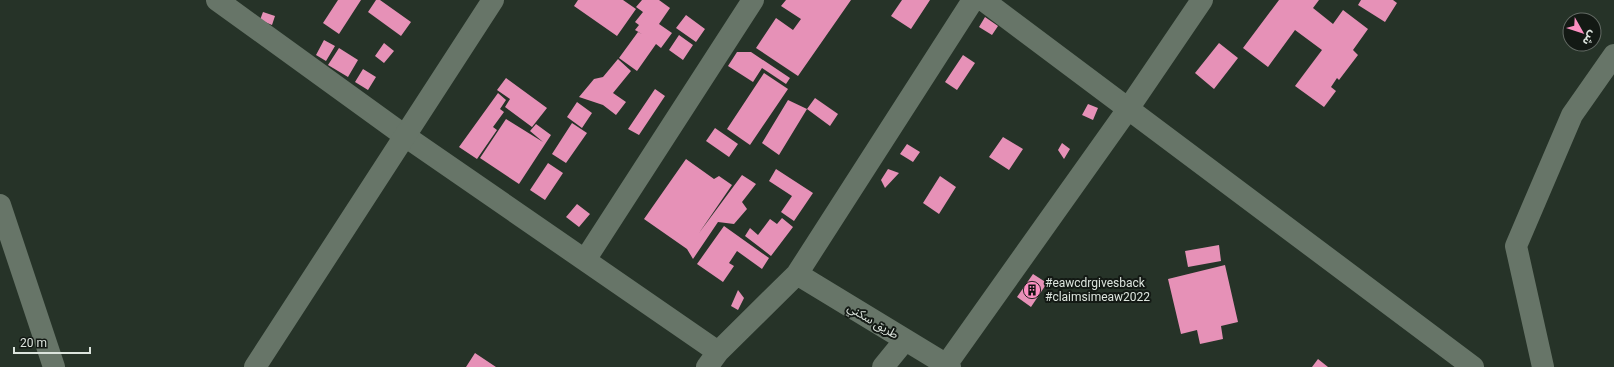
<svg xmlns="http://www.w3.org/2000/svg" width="1614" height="367" font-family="Roboto,'Noto Sans Arabic',sans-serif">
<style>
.building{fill:#e691b7}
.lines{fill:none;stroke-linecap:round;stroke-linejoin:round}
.minor{stroke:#677568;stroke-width:22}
.tertiary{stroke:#677568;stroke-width:22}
.labels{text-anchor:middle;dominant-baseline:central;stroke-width:4;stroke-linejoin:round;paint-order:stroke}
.poi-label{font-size:12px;fill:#dce4dd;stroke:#131914;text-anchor:start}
.street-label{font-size:12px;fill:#dce4dd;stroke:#131914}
</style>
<rect width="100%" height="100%" fill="#263328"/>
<!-- building -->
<path class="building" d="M338,0h23l-22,34 -16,-11z
M376,0h4l31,22 -10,14 -33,-24z
M578,0h45l13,9 -19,27 -43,-30z
M642,0h17l11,8 -11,16 13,9 -11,15 -5,-4 -19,27 -18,-13 19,-26 4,2 -7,-4 4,-5 -4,-3 8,-10 -7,-5z
M786,0h65l-53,76 -42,-28 20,-30 17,12 8,-11 -20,-13z
M902,0h28l-19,29 -20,-13z
M1279,0h40l-6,8 20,16 10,-14 25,19 -15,21 5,5 -19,25 -2,-2 -6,9 5,4 -12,16 -29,-21 27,-36 -27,-20 -27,37 -25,-19z
M1361,0h32l4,3 -12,19 -27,-17z
M263,12l12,4 -3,9 -12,-5z
M686,15l19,14 -9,13 -20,-14z
M985,17l13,9 -6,9 -13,-8z
M679,35l14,10 -10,15 -14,-10z
M324,40l11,6 -9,15 -10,-6z
M384,43l10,8 -10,12 -9,-7z
M1219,43l19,15 -24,31 -19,-16z
M339,48l19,12 -10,17 -20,-12z
M737,52h14l39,26 -4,6 -24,-16 -9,14 -25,-16z
M963,55l12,8 -18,27 -12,-8z
M618,59l13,12 -18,22 13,9 -10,13 -13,-10 -24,-8 15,-18 9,-2z
M363,69l13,8 -8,13 -13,-8z
M764,73l24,16 -38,56 -23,-16z
M506,78l41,30 -15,19 -27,-20 5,-8 -13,-9z
M655,89l10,7 -26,39 -11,-6z
M498,93l8,7 -6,9 4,3 -11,15 4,3 -20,29 -18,-12z
M815,98l23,16 -8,12 -23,-17z
M788,100l19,9 -28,46 -17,-12z
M577,102l15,11 -10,15 -15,-11z
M1088,104l10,4 -5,12 -11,-5z
M506,119l37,23 -13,-11 6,-7 15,11 -32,49 -39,-26z
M572,123l15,10 -21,30 -14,-9z
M715,128l23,16 -9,13 -23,-16z
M1003,137l20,12 -14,21 -20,-13z
M1062,143l8,6 -6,10 -6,-9z
M907,144l13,8 -7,10 -13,-8z
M686,159l28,20 5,-3 13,9 -33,48 43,-58 14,9 -14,18 5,7 -13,15 -16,-2 -25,37 -6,-10 -43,-30z
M548,163l15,10 -18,27 -15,-10z
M776,169l37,24 -19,28 -13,-9 11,-16 -23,-15z
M888,169l11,4 -14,15 -4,-8z
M940,176l16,11 -17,27 -16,-11z
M577,204l13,10 -11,13 -13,-10z
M782,218l11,9 -22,29 -26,-20 5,-8 8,7 12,-16 7,5z
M724,226l45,32 -7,11 -25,-18 -8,12 5,3 -11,16 -26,-18z
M1219,245l2,16 -33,6 -3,-16z
M1225,265l13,57 -17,4 2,13 -23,5 -3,-14 -16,4 -13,-55z
M1033,274l14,9 -16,24 -14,-10z
M738,290l6,8 -6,12 -7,-4z
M475,353l21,14h-30z
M1318,359l10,8h-16z"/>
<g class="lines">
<!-- minor -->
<path class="minor" d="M217,0l188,136 313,216
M983,0l490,367
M585,260l168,-260
M797,274l153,93
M946,365l182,-256 74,-109
M707,367l11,-15 79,-78 176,-274
M883,367l22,-27
M1543,367l-27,-121 56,-131 42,-60"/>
<!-- tertiary -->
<path class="tertiary" d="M0,205l54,162
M255,367l238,-367"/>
</g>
<!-- icons -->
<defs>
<symbol id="building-disc" viewBox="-11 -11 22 22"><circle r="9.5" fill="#fc8fc1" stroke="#131914"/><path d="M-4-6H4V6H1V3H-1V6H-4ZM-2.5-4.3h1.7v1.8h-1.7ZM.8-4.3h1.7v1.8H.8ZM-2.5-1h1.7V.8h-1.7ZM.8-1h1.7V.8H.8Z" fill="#111"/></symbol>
</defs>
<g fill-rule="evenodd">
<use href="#building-disc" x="1022" y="280" width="20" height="20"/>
</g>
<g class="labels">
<!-- poi labels -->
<g class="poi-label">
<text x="1045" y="283">#eawcdrgivesback<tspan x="1045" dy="14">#claimsimeaw2022</tspan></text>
</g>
<!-- street labels -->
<g class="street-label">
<text transform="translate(873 321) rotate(31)">طريق سكني</text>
</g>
</g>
<!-- north arrow -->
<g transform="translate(1582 32) rotate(129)"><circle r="19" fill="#131914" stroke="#636a64"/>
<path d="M0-3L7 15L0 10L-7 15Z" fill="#fc8fc1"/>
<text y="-6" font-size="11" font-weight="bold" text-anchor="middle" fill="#dce4dd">ش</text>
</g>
<!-- scale -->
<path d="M14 347v6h76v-6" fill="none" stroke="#dce4dd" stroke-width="2"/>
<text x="20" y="347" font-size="12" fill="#dce4dd" stroke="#131914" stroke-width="3" paint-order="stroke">20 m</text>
</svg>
